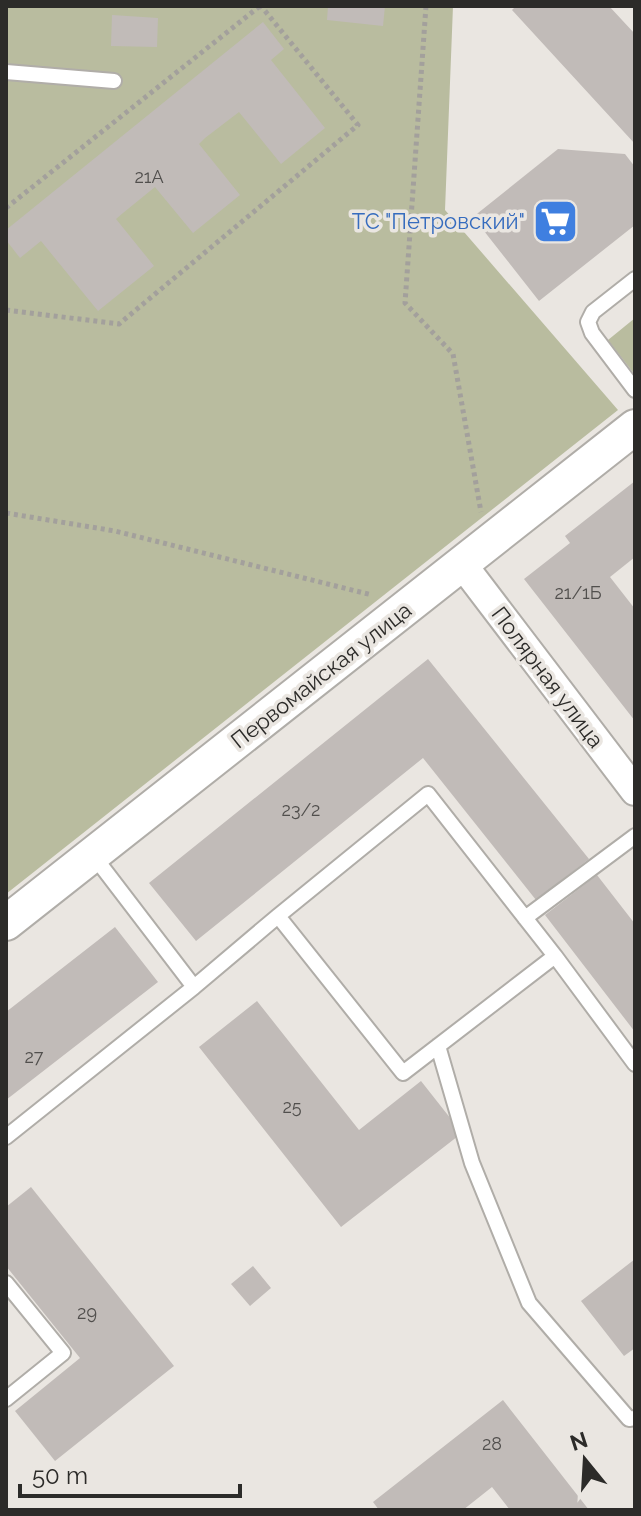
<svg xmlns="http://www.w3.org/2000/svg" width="641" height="1516" font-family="Raleway,sans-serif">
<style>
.green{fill:#b9bc9f}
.building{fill:#c1bbb8}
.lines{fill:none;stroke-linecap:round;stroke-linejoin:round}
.service-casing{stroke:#b0ada8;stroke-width:18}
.minor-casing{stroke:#b0ada8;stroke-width:32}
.tertiary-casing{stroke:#b0ada8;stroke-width:38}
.path{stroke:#a3a09c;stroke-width:5;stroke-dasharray:4 4;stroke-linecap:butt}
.service{stroke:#fff;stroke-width:14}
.minor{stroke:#fff;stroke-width:28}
.tertiary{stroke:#fff;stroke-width:34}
.labels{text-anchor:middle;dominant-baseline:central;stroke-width:7;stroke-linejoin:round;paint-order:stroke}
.number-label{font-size:18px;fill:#514f4d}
.shop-label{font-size:22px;fill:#366cbe;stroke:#eae6e1;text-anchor:end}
.street-label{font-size:22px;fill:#2c2b29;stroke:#eae6e1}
</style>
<rect width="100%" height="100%" fill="#eae6e1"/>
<!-- green -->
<path class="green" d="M6,6h447l-8,204 173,200 -612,484z
M635,318v57l-27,-35z"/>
<!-- building -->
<path class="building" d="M328,6h57l-2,20 -56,-6z
M516,6h93l26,28v110l-123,-134z
M112,15l46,3 -1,29 -46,-1z
M263,22l21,27 -13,11 54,68 -44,36 -42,-52 -34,26 -6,6 41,51 -47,38 -38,-46 -32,26 -7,6 38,47 -56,45 -57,-70 -21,17 -14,-18v-10z
M558,149l67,5 10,13v58l-96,76 -66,-84z
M635,481v76l-25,20 25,32v112l-111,-142 46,-36 -5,-7z
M428,659l161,200 -53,41 -113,-142 -227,183 -47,-58z
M597,875l38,49v108l-90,-117z
M115,927l43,55 -152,118v-88z
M257,1001l102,129 62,-49 41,52 -121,94 -142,-180z
M31,1187l143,179 -119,95 -40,-50 65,-53 -74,-92v-59z
M635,1259v89l-11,8 -43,-55z
M253,1266l18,22 -21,18 -19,-22z
M503,1400l86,110h-79l-18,-23 -29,23h-84l-6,-8z"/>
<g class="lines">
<defs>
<path id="service" d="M6,72l108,9
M635,279l-42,33 -5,10 4,11 43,57
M525,918l110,-82
M555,956l80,108
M194,987l84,-71 150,-122 127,162 -152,117 -125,-157
M438,1046l34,117 57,140 100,116 6,-1
M6,1137l188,-150 -101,-132
M6,1283l57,70 -57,46"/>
<path id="minor" d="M462,564l173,227"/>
<path id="tertiary" d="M6,923l629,-496"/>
</defs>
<!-- service casing -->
<use href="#service" class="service-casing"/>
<!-- minor casing -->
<use href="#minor" class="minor-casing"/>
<!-- tertiary casing -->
<use href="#tertiary" class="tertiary-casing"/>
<!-- path -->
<path class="path" d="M426,6l-21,297 48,51 28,158
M6,208l254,-202
M6,310l113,14 239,-199 -97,-119
M6,513l109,18 257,64"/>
<!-- service -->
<use href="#service" class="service"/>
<!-- minor -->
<use href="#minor" class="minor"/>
<!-- tertiary -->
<use href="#tertiary" class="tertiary"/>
</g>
<!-- icons -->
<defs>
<symbol id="supermarket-square" viewBox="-11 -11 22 22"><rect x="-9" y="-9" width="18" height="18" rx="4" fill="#3f7fe0" stroke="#eae6e1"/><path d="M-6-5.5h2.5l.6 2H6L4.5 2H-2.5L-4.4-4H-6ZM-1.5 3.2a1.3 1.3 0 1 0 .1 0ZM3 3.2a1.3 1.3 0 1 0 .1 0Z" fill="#fff"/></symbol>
</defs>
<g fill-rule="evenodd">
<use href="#supermarket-square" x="530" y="196" width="51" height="51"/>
</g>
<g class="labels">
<!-- number labels -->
<g class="number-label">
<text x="149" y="176">21А</text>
<text x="578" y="592">21/1Б</text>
<text x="301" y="809">23/2</text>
<text x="34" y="1056">27</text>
<text x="292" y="1106">25</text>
<text x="87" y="1312">29</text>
<text x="492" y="1443">28</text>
</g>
<!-- shop labels -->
<g class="shop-label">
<text x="525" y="221">ТС "Петровский"</text>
</g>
<!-- street labels -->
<g class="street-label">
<text transform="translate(321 675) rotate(-38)">Первомайская улица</text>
<text transform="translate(548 677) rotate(53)">Полярная улица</text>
</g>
</g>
<!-- border -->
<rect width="641" height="1516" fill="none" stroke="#2c2b29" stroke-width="16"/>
<!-- north arrow -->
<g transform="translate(585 1460) rotate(342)" stroke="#eae6e1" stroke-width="6" paint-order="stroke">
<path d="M0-6L14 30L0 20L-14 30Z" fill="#2c2b29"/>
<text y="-12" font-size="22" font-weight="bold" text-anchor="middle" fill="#2c2b29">N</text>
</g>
<!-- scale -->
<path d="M20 1484v12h220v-12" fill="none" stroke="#2c2b29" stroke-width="4"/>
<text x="32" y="1484" font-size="24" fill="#2c2b29" stroke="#eae6e1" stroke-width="6" paint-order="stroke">50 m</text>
</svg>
